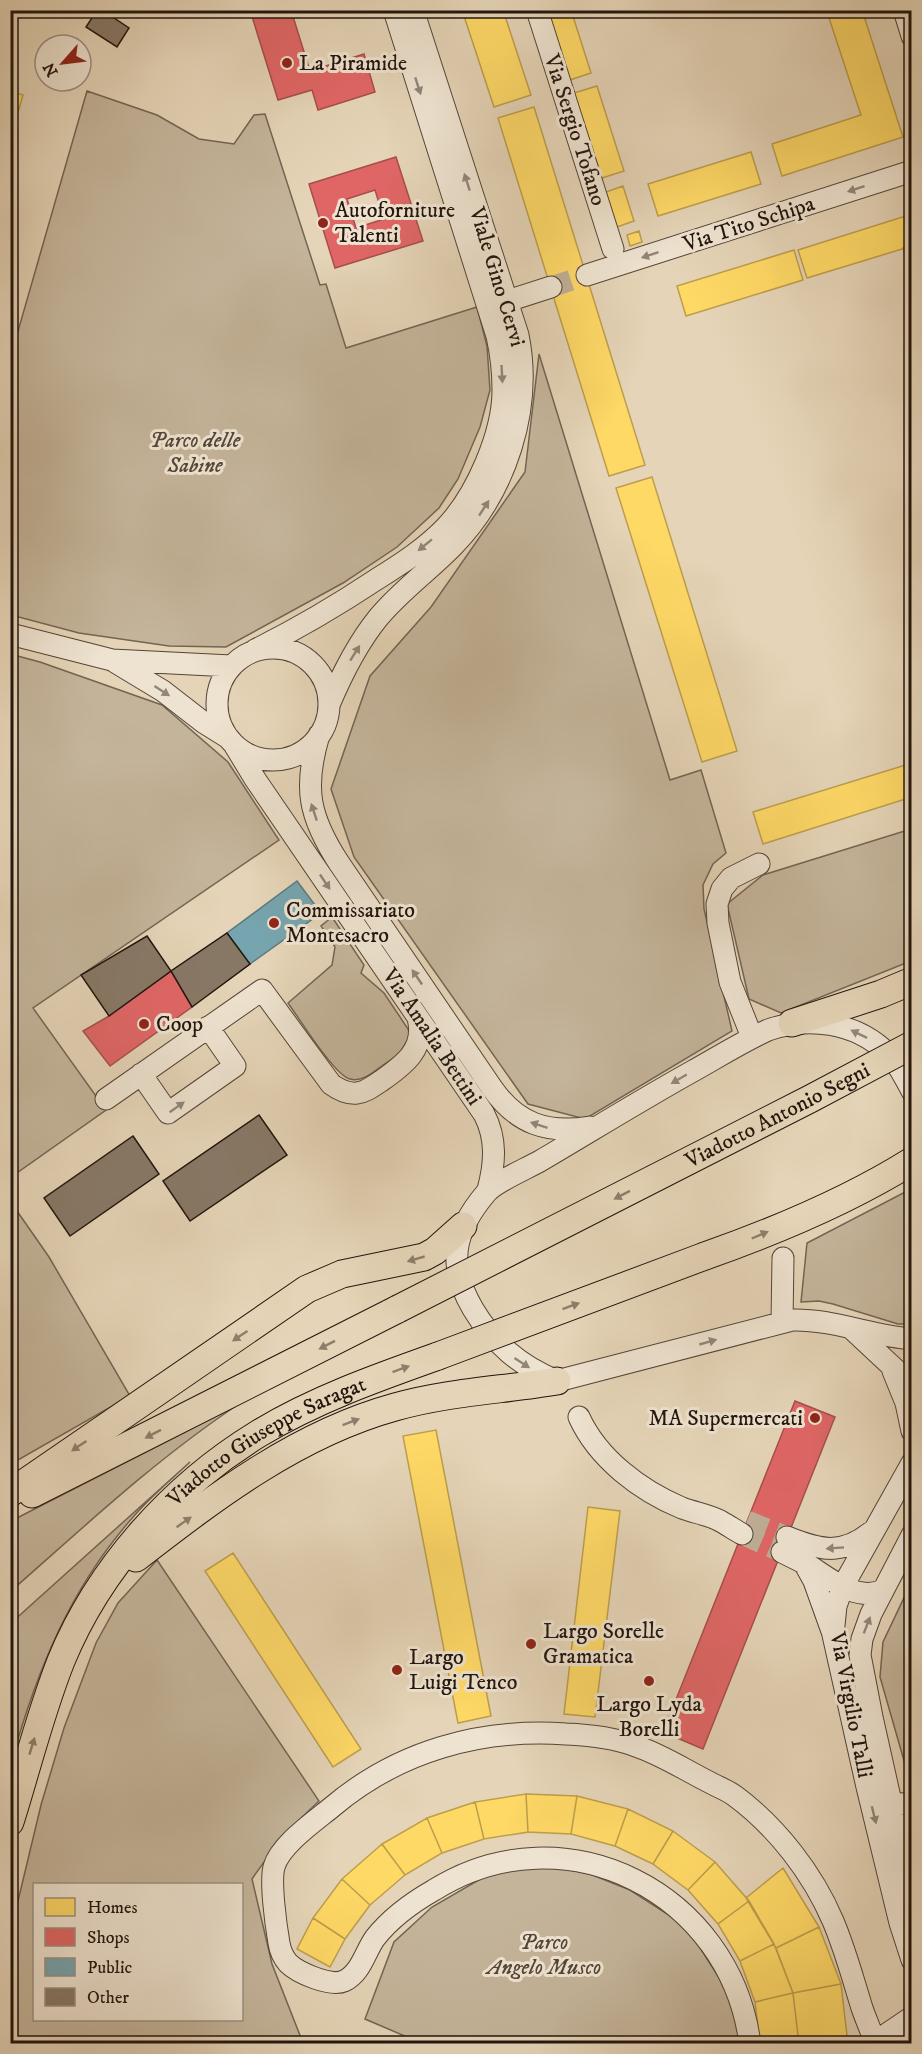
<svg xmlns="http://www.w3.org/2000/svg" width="922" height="2054" font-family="'IM FELL DW Pica',serif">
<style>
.green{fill:#c4b49a;stroke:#736454;stroke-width:1.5;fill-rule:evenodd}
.homes{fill:#ffd966;stroke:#bd9e4c;stroke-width:1.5}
.shops{fill:#e06666;stroke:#a74e4c;stroke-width:1.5;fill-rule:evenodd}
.public{fill:#76a5af;stroke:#5d7a7f;stroke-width:1.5}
.building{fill:#877866;stroke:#22150e;stroke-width:1.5}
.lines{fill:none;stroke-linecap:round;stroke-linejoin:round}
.minor-tunnel{stroke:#beae95;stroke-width:21;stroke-dasharray:21 10;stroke-linecap:butt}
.minor-casing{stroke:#534538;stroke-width:23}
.major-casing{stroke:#22150e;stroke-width:29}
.minor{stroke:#eee3d0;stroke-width:21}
.major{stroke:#e5d4b7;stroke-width:27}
.major-bridge-casing{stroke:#22150e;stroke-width:29;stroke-linecap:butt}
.major-bridge{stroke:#e5d4b7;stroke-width:27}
.oneway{fill:#928679}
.oneway2{fill:#8d7e6b}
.poi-dot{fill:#8f2418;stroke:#eee3d0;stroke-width:2}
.labels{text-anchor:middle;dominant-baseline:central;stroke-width:6;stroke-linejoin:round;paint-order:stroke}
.poi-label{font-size:22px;fill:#22150e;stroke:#eee3d0;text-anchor:start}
.street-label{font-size:22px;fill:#22150e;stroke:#eee3d0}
.park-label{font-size:22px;font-style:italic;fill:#534538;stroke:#eee3d0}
</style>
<rect width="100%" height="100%" fill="#e5d4b7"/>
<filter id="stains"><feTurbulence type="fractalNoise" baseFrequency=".00333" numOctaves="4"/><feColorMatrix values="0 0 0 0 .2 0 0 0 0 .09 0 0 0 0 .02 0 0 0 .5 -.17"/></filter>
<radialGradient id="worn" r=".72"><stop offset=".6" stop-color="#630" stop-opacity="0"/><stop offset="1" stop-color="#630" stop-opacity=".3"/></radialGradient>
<!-- green -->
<path class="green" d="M87,91l70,24 42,24 35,5 20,-29 11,-1 55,171 6,-1 20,64 131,-41 10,39 3,44 -10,37 -22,52 -19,29 -42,39 -54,36 -117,64 -57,-1 -90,-13 -68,-18 -1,-256z
M539,354l131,426 31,-10 25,83 -13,11 -10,21 1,24 28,122 -147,88 -57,-15 -174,-247 -23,-68 39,-113 61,-69 94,-135z
M10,654l30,8 122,43 66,57 51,78 -246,168 73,102 -95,67z
M911,829v132l-130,52 -32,-14 -22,-95 36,-29z
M332,917l32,48 -3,8 23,20 24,36 2,6c-10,20 -12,20 -31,33 -8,6 -18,14 -29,11 -15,-3 -51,-61 -62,-76l44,-38 3,-18 -14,-21z
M911,1189v135h-13l-65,-20 -14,-3 -18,1 6,-59z
M10,1201l39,56 81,139 -119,68z
M236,1406c-81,54 -152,121 -225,185v-70z
M190,1462c-18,17 -39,34 -56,54 -64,72 -97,154 -123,247v-140z
M157,1560l162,241c-27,24 -47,48 -67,78l20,85 31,79 -292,1v-114l30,-125 23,-77 32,-85 22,-40zM34,1884h208v136h-208z
M911,1583h1l-1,202 -31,-108 3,-35z
M547,1865l43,9 40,16 56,36 43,67 11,50h-319l-56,-24 29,-77 38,-35 57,-33z"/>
<!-- homes -->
<path class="homes" d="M462,10h41l28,85 -37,12z
M548,10h23l20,63 -21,7z
M851,10h11l41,127 -121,39 -10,-32 89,-29 -32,-97z
M597,86l27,85 -22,7 -28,-85z
M10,91l13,4 -13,46z
M534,107l111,358 -36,11 -111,-358z
M751,152l10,32 -103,32 -10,-32z
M623,186l11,35 -17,6 -11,-35z
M912,214v32l-105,32 -9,-28z
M639,231l3,11 -12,4 -3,-11z
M912,246v29l-9,-27z
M794,250l9,30 -117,36 -9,-30z
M652,477l85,274 -35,11 -86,-274z
M912,763v34l-149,47 -10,-32z
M436,1430l55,286 -33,7 -55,-287z
M588,1507l32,4 -25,206 -31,-3z
M233,1553l128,196 -28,18 -128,-196z
M526,1794l2,38 -44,7 -9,-37z
M526,1794l51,2 -6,38 -43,-2z
M577,1796l51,13 -13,37 -44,-12z
M475,1802l9,37 -42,14 -15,-35z
M628,1809l45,22 -20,33 -38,-18z
M427,1818l15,35 -37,22 -23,-31z
M673,1831l42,31 -27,28 -35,-26z
M382,1844l23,31 -35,30 -28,-26z
M715,1862l34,39 -31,23 -30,-34z
M783,1868l36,59 -43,21 -30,-50z
M342,1879l28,26 -25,34 -32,-21z
M749,1901l25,43 -34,17 -22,-37z
M313,1918l32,21 -15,28 -33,-18z
M819,1927l22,57 -48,9 -17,-45z
M774,1944l19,49 -38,9 -15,-41z
M841,1984l7,60h-49l-6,-51z
M793,1993l6,51h-39l-5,-42z"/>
<!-- shops -->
<path class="shops" d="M250,10h41l19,61 54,-17 11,38 -57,18 -6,-20 -34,10z
M396,157l27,84 -88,27 -26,-84zM375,190l9,29 -28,9 -9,-29z
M171,971l21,36 -82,59 -27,-35 26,-15z
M795,1401l40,16 -132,332 -40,-17z"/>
<!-- public -->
<path class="public" d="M297,881l24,32 -71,51 -23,-31z"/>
<!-- building -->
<path class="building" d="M97,10h5l27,18 -12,19 -31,-20z
M227,933l23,31 -58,43 -21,-36z
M147,936l24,35 -62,45 -28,-41z
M259,1115l28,40 -97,66 -27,-40z
M133,1136l26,38 -89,62 -26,-38z"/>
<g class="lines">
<!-- minor-tunnel -->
<path class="minor-tunnel" d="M551,287l36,-12
M747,1521l40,16
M742,1534l40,18"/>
<defs>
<path id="minor" d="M537,10l76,239
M904,10l8,26
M587,275l325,-104
M495,305l56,-18
M10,634l102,26 119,6
M217 704a56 56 0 1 1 112 0a56 56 0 1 1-112 0Z
M255,650c42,-21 83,-45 122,-71 24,-15 49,-31 69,-52 30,-32 57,-93 57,-137 0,-18 -2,-36 -6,-54l-103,-326
M115,662l48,29 40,31 24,15
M329,705c13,-31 28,-61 49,-87 22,-27 52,-48 76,-73 52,-54 79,-136 64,-210l-105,-325
M319,735c-16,53 -10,82 20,128l153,225c25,36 55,46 98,39
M235,746l20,33 229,335c13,25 11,49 4,76
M752,1037l-22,-55 -12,-59 -1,-19 5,-15 9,-11 28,-14
M141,1074l27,39 67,-47 -27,-39
M912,1091c-8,-14 -14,-29 -26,-39 -31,-30 -78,-36 -118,-22 -26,12 -50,27 -75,41 -52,29 -102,60 -153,90 -14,8 -45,21 -54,32 -33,39 -39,72 -13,116 21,35 47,57 84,72l235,-61c41,-1 79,16 120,19
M106,1099l156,-109 69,94c8,6 16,10 26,9 9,-1 16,-7 24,-12 23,-16 45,-32 37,-63
M782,1321l1,-63
M852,1329l60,56
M893,1371l13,32 6,28
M579,1417c19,42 62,74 103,91 13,5 29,7 40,14 7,4 13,8 20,12
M912,1463l-69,123 -7,20 -3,29 34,152 33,136 12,37
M912,1535l-41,79 -9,25 -2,16 12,62 40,179
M787,1537c32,13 55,19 84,-5
M782,1552l22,11 10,18 19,53
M805,1563c23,14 51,40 78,27
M891,1805l21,-2
M875,2042l37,-25
M750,2044c-19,-151 -185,-236 -316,-154 -21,12 -44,29 -59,48 -10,14 -14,35 -31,43 -13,6 -46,-8 -56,-18 -5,-6 -8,-13 -9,-20 -3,-17 -9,-61 -5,-76 6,-22 41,-46 58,-60 66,-56 149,-79 234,-73 23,1 45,3 67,11 28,9 50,24 76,37 9,5 18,8 26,14 42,31 78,78 98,125 12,28 20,58 29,87 4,12 10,24 13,36"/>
<g id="major">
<path d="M792,1023l89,-29 31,-13"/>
<path d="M705,1256c71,-25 143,-55 207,-95"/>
<path d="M10,1493l297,-204 35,-15 82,-17 11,-6 28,-25"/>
<path d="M32,1494l366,-185"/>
<path d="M136,1558c79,-61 161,-124 259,-151 53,-15 108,-17 162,-26"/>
<path id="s1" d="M10,1822c17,-54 30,-108 51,-161 38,-93 112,-175 197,-227 56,-34 118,-56 180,-78"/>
</g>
</defs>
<!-- minor casing -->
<use href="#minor" class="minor-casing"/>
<!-- major casing -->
<use href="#major" class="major-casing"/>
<!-- minor -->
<use href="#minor" class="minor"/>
<!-- major -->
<use href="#major" class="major"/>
<defs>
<g id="major-bridge">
<path id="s2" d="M398,1309l412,-210 102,-54"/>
<path d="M438,1356l267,-100"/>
</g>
</defs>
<!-- major-bridge casing -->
<use href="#major-bridge" class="major-bridge-casing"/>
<!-- major-bridge -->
<use href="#major-bridge" class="major-bridge"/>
</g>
<!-- one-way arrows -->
<defs><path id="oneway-solid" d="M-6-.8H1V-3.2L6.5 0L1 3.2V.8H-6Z" transform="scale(1.5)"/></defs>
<g class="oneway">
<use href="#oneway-solid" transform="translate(418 86) rotate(72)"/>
<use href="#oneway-solid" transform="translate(467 182) rotate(-108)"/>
<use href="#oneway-solid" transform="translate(856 189) rotate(162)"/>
<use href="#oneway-solid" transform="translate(650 255) rotate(162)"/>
<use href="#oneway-solid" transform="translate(502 374) rotate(87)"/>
<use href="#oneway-solid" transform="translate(484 508) rotate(-57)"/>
<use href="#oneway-solid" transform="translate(425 545) rotate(141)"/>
<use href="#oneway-solid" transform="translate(355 653) rotate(-58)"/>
<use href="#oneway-solid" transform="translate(162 691) rotate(33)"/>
<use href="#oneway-solid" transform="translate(314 812) rotate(-108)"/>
<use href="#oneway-solid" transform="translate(325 882) rotate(56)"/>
<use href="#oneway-solid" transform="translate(417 977) rotate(-124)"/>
<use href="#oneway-solid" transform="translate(859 1034) rotate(-154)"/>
<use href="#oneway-solid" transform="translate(679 1079) rotate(150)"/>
<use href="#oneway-solid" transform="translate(177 1107) rotate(-35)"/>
<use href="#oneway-solid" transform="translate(539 1125) rotate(-162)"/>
<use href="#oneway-solid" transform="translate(708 1342) rotate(-16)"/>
<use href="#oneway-solid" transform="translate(522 1363) rotate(33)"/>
<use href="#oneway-solid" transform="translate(835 1548) rotate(176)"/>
<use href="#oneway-solid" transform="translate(867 1625) rotate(-69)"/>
<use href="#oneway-solid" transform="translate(874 1815) rotate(76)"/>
</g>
<g class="oneway2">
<use href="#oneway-solid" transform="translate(622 1195) rotate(153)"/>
<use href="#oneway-solid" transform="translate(760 1235) rotate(-23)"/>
<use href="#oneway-solid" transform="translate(416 1259) rotate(164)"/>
<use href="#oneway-solid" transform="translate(571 1306) rotate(-20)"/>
<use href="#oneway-solid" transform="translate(240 1336) rotate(146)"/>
<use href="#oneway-solid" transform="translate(327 1345) rotate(153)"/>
<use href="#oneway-solid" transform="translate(401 1369) rotate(-20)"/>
<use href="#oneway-solid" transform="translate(351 1422) rotate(-21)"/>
<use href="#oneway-solid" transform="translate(153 1434) rotate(153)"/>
<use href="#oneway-solid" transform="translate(79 1446) rotate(146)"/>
<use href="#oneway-solid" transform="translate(184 1522) rotate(-35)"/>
<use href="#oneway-solid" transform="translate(32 1746) rotate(-73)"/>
</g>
<!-- markers -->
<g class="poi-dot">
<circle cx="287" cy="63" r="6"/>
<circle cx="323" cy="223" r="6"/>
<circle cx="274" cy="923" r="6"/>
<circle cx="144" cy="1024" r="6"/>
<circle cx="815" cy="1418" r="6"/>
<circle cx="531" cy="1644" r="6"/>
<circle cx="397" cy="1670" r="6"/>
<circle cx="649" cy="1681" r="6"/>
</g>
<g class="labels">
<!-- poi labels -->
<g class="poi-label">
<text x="299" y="63">La Piramide</text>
<text x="335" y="210">Autoforniture<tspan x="335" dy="25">Talenti</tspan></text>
<text x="286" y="910">Commissariato<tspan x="286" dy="25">Montesacro</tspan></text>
<text x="156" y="1024">Coop</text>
<text x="803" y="1418" text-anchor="end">MA Supermercati</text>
<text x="543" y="1631">Largo Sorelle<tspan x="543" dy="25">Gramatica</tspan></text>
<text x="409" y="1657">Largo<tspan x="409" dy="25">Luigi Tenco</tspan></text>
<text x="649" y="1704" text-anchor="middle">Largo Lyda<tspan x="649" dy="25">Borelli</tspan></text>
</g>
<!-- street labels -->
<g class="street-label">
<text transform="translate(575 130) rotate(72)">Via Sergio Tofano</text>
<text transform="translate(749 224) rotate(-18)">Via Tito Schipa</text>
<text transform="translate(497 277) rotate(73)">Viale Gino Cervi</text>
<text transform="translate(432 1037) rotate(56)">Via Amalia Bettini</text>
<text stroke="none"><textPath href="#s2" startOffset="426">Viadotto Antonio Segni</textPath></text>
<text stroke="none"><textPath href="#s1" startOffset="478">Viadotto Giuseppe Saragat</textPath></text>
<text transform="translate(851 1705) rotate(79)">Via Virgilio Talli</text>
</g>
<!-- park labels -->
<g class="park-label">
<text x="195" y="440">Parco delle<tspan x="195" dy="25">Sabine</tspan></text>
<text x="544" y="1942">Parco<tspan x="544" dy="25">Angelo Musco</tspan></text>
</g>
</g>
<!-- margin -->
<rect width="922" height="2054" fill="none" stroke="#e5d4b7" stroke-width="36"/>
<rect x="12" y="12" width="898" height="2030" fill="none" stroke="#22150e" stroke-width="3"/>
<rect x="18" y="18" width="886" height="2018" fill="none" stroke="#22150e" stroke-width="1.5"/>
<!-- legend -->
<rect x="33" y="1883" width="210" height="138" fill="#eee3d0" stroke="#9c9182" stroke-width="1.5"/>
<rect x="45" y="1898" width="30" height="18" fill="#ffd966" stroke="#9c9182" stroke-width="1.5"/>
<text x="87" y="1913" font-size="18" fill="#22150e">Homes</text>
<rect x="45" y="1928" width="30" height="18" fill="#e06666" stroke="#9c9182" stroke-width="1.5"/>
<text x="87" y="1943" font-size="18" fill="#22150e">Shops</text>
<rect x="45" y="1958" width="30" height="18" fill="#76a5af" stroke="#9c9182" stroke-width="1.5"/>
<text x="87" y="1973" font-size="18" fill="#22150e">Public</text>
<rect x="45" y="1988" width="30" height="18" fill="#877866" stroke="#9c9182" stroke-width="1.5"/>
<text x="87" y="2003" font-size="18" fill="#22150e">Other</text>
<!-- north arrow -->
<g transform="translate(63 63) rotate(242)"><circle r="28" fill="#eee3d0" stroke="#9c9182" stroke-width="1.5"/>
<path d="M0-4.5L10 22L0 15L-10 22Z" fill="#8f2418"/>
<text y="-9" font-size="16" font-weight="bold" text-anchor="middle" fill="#22150e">N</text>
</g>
<rect width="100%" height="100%" filter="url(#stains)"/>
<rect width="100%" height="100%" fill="url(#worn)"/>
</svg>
